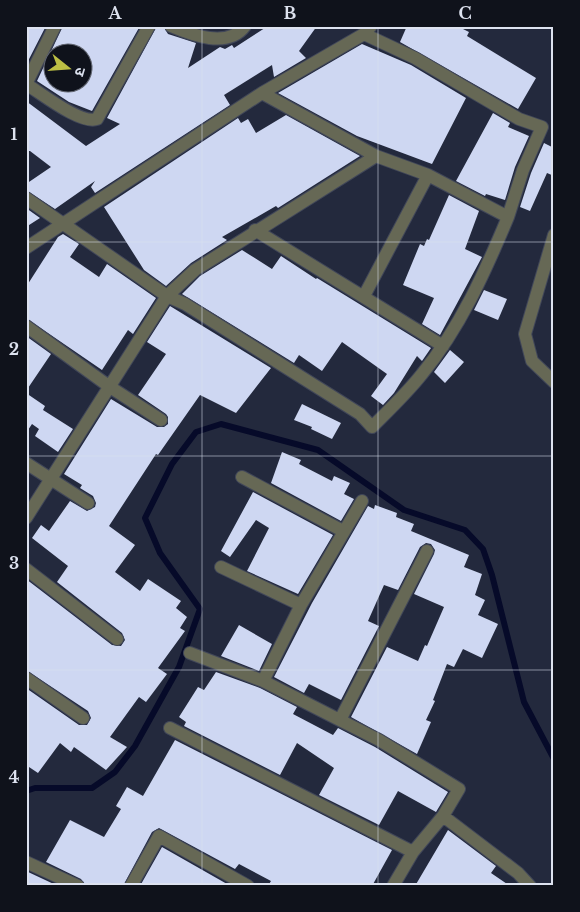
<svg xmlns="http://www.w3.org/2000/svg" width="580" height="912" font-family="'Libre Baskerville','Noto Sans Devanagari',serif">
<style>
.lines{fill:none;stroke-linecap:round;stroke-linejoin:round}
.stream{stroke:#060a29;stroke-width:6}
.building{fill:#ced7f2;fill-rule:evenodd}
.minor-casing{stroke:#414759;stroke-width:14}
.minor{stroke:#666855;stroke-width:12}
.grid{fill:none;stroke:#dde2ef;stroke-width:1;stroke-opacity:0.55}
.neatline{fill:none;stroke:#dde2ef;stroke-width:2}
.grid-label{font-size:16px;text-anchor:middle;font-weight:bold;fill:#dde2ef}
</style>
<rect width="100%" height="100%" fill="#23293d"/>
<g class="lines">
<!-- stream -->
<path class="stream" d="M26,791l9,-3h57l23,-16 20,-26 44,-79 21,-58 -40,-56 -15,-35 27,-54 24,-32 25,-8 97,26 86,60 61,20 18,19 9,26 32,127 30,57"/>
</g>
<!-- building -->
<path class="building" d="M26,26h20l-20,39z
M63,26h77l-48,85 -23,-9 -32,-21zM52,52h30v30h-30z
M157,26h6l5,8 28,9 -8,25 32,-21 5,2 7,-4 2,3 34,-22h49l-18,25 7,7 -32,19 -2,-12 -48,30 6,10 -135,88 -4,-6 4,-6 -40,28 -29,-19v-6l25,-17 -21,-16h-4v-50l60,45 34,-22 -13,-6z
M407,26h50l12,6 -2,4 69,42 -18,31 -118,-67z
M362,44l49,21 55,33 -34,66 -75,-28 -79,-43z
M493,113l17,10 -2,4 21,9 -14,31 -10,33 -19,-6 -1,2 -29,-15z
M286,115l74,41 -82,52 -2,-2 -54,31 5,3 -36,23 -25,23 -22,-16 -40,-63 134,-89 3,5 7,-4 8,14z
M544,143l10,5v28l-7,-3 -17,38 -10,-4 11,-34z
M449,195l30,16 -14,38 17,8 -42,78 -18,-11 12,-26 -31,-13 17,-41 4,2 3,-7 2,1z
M26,208l14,10 -14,9z
M63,234l16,10 -9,13 29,20 8,-13 49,34 -23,36 -5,-4 -26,40 -76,-52v-31l32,-50z
M242,250l30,19 9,-13 35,23 1,-1 114,70 -9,13 -5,-5 -23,37 -11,12 -12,-9 16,-22 -45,-32 -20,29 -23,-16 -5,8 -112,-69 18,-18z
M484,290l23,9 -9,21 -24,-10z
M170,306l101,62 -35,45 -36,-18 -42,60 -2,-1 -47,72 26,19 -20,27 25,19 8,-12 33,22 -5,7 11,9 -7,11 5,3 -27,37 9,6 -21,28 -7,-5 -29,40 17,10 -21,23 -32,-23 -3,5 -11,-9 -22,30 -12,-8v-77l53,37h8l4,-7 -3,-7 -62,-41v-91l86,66 9,1 4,-6 -3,-7 -65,-51 11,-16 -36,-28 9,-13 8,6 21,-30 17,10 8,-4 1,-4 -3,-7 -13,-8 2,-3 -18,-11 47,-75 46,28h7l4,-3v-7l-2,-3 -28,-19 28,-41 -19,-12z
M26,336l25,18 -25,37z
M450,350l14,12 -19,21 -11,-11z
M26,393l19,13 -2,4 30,19 -15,23 -23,-16 4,-7 -7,-5 -6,9z
M302,404l39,19 -9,16 -21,-10 1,-2 -18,-7z
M282,452l19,8 -2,4 33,17 2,-5 16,7 -6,11 10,5 -13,22 -70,-38z
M253,492l80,43 -35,59 -51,-23 22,-43 -13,-8 -26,37 -9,-6z
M375,505l22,8 -1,4 18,7 -3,7 58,24 -5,12 18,7 -7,21 10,5 -7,15 20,9 -16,34 -19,-9 -9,18 -7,-3 -14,36 2,1 -9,19 5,2 -14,32 -66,-37 36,-70 31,14 7,-16 2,1 17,-39 -30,-13 20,-40 1,-4 -4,-6 -5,-1 -6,4 -22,43 -14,-5 -16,36 11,5 -38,74 -32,-16 -5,9 -30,-16 38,-74 56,-97 6,3z
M239,625l33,19 -13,27 -38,-15z
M216,672l44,16 37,19 -4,7 40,21 5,-7 37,19 73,45 -12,20 -38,-21 -19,34 -60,-30 15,-27 -37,-25 -17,32 -96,-49 2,-4 -7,-5 19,-30 6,3z
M175,740l217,110 -20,36h-104l3,-5 -32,-17 -4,5 -76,-41 -7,4 -29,54h-37l-5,-7 -35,-17 24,-42 34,17 17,-28 -5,-3 11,-19 16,9z
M448,830l48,36 -5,7 19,13h-95z
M162,847l65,37 -1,2h-86z
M26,871l32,15h-32z"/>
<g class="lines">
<defs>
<path id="minor" d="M171,26c21,9 57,23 74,0
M364,34l51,24 104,61 23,8 -19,43 -15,47
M26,84c15,9 55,41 71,35l52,-93
M26,84l29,-58
M26,198l141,98 18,8 175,110 12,13c17,-17 35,-34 50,-53 38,-46 63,-102 86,-157l-80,-42 -52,-19 -114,-63
M255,230l188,116
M554,235l-29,99 7,27 22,21
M26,248l236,-155 102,-59 7,-8
M364,296l64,-121
M26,326l84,61 51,33
M26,463l62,40
M242,477l101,54
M26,518l141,-222 28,-26 181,-114
M221,567l80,38
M26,569l91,70
M190,653l73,28 116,59 80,49 -16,27 -30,36 -20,34
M26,678l57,40
M263,681l38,-76 61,-104
M340,720l87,-169
M170,728l243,124
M443,816l75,57 12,13
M26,862l52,24
M131,886l28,-50 89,50"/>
</defs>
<!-- minor casing -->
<use href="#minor" class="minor-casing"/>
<!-- minor -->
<use href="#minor" class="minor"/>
</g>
<!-- grid -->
<path class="grid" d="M202,26v860M378,26v860M26,242h528M26,456h528M26,670h528"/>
<!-- border -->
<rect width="580" height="912" fill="none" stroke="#0f121b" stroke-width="55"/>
<!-- north arrow -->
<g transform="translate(68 68) rotate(107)"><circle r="24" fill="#0f121b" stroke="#616570"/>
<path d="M0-4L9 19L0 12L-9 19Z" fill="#bcbf44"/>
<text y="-8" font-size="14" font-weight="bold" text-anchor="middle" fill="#dde2ef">उ</text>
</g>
<rect x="28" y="28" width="524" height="856" class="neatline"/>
<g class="grid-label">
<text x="115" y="19">A</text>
<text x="290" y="19">B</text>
<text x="465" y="19">C</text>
<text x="14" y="140">1</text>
<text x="14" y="355">2</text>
<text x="14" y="569">3</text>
<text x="14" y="783">4</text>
</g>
</svg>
